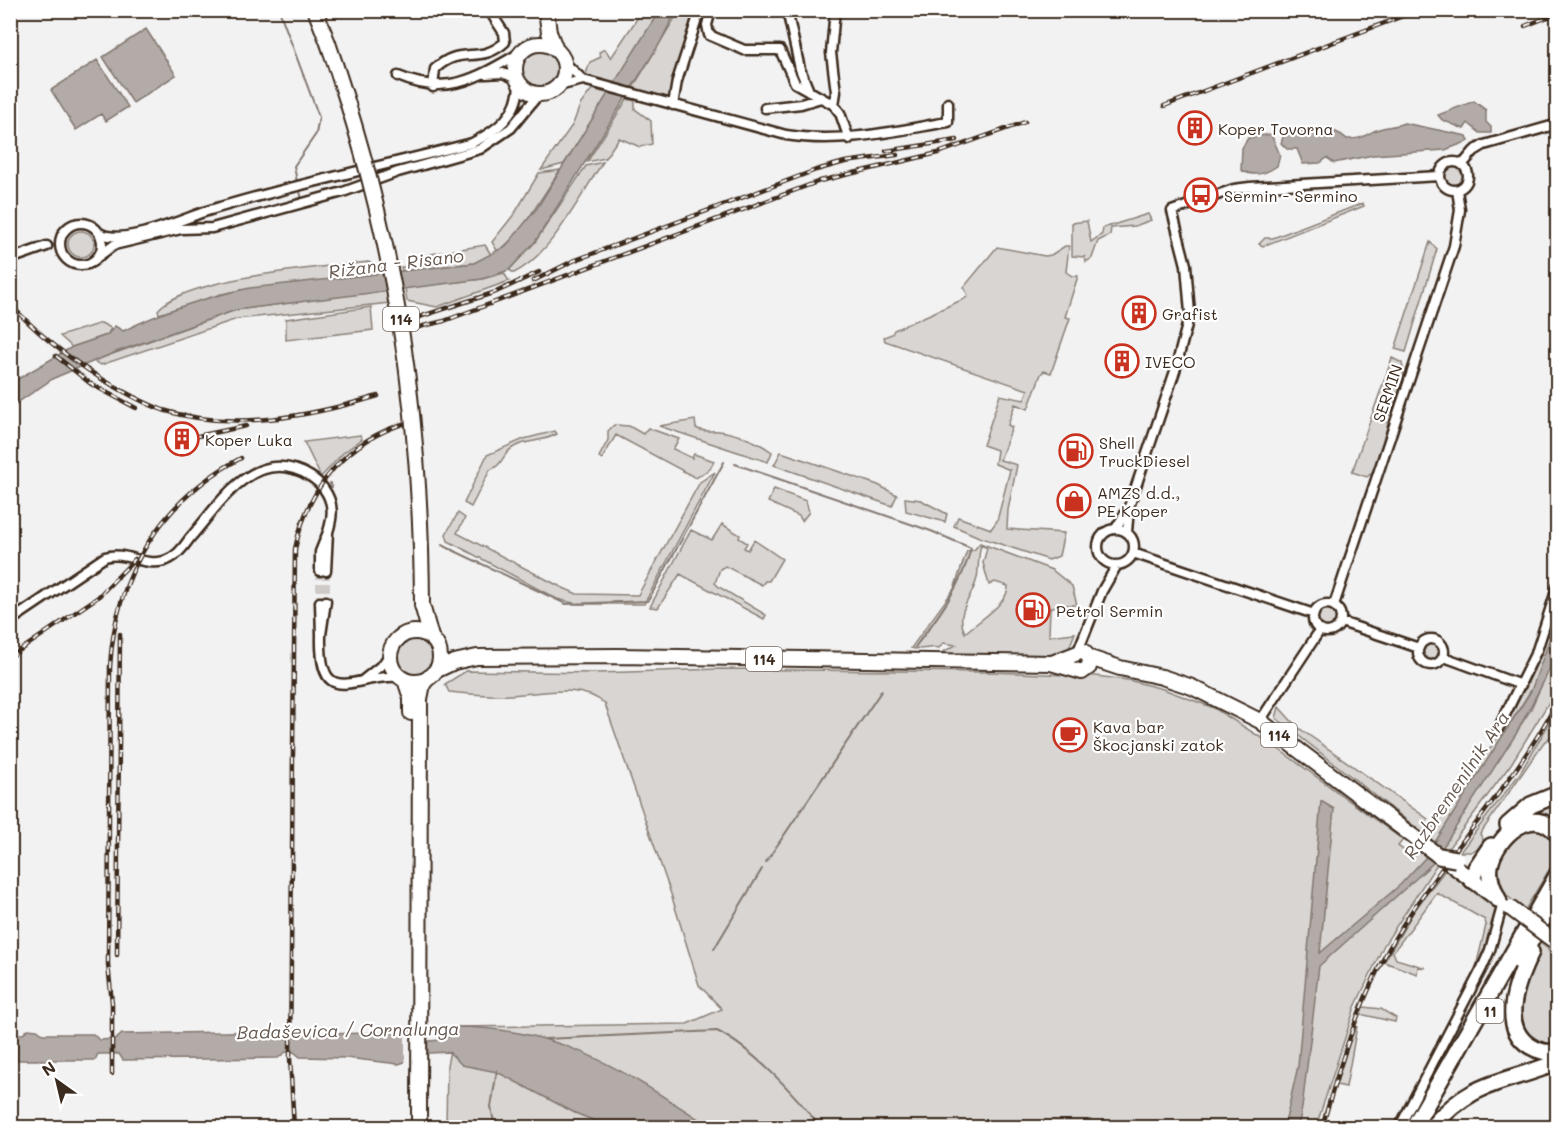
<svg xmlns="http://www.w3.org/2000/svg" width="1568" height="1138" font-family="Mali,sans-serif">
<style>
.green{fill:#d8d5d2;stroke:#8a8078;stroke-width:1.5;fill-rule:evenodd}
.water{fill:#b2aba7;stroke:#827770;stroke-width:1.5}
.pier{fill:#f3f2f2}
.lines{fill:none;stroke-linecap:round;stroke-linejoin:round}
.stream{stroke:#827770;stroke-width:2}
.street-tunnel{stroke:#cecac8;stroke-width:8;stroke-dasharray:8 4;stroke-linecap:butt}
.street-casing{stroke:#3b2a1e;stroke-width:13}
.primary-casing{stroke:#3b2a1e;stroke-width:18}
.highway-casing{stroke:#3b2a1e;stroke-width:20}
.street{stroke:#fff;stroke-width:8}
.primary{stroke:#fff;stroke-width:14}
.highway{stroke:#fff;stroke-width:15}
.rail-casing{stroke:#3b2a1e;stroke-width:4.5}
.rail{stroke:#fff;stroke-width:2;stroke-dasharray:7;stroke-linecap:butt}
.primary-bridge-casing{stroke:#3b2a1e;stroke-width:18;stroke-linecap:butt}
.highway-bridge-casing{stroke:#3b2a1e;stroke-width:20;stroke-linecap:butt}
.primary-bridge{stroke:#fff;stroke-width:14}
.highway-bridge{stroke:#fff;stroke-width:15}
.labels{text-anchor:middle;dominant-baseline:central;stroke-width:4.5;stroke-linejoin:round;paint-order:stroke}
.shield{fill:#fff;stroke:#766a62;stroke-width:1.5}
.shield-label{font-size:15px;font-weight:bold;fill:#3b2a1e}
.poi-label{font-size:16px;fill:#3b2a1e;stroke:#fff;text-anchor:start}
.street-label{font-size:16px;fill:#3b2a1e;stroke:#fff}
.water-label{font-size:18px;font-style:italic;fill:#65574e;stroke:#fff}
</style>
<rect width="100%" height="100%" fill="#f3f2f2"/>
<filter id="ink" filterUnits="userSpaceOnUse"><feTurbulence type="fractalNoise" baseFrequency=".0167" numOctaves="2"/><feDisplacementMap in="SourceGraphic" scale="12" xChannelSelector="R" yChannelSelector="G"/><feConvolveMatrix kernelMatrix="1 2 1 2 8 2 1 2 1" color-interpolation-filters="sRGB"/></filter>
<g filter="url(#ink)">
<!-- green -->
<path class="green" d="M642,11h18l-10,23 -34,51 -26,-7 -4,-4 4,-12 11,-5 -2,-5 6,-3 6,9z
M679,11h20l-27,90 -40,-12z
M521 69a18 18 0 1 1 36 0a18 18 0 1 1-36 0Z
M592,89l18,5 -46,70 -23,6 32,-46 7,-19z
M627,99l8,2v8l16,12 1,23 -12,3 -21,-9 -14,20 -18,4z
M603,162c-23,34 -52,93 -89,111l-5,-3 26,-28 51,-76z
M1444 175a10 10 0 1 1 20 0a10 10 0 1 1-20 0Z
M560,170l-41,63 -21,19 -6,-10 23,-29 24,-40z
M1363,203l1,3 -101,40 -4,-2 6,-6h8z
M1148,214l3,6 -16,6 -24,2 -1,7 -12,6 -6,17 -6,4 -1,-5 -13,-1v-33l15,-2 4,21 11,-8 1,-6z
M68 244a13 13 0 1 1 26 0a13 13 0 1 1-26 0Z
M1430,242l7,7 -31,103 -11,-3z
M485,245l7,11 -18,7 -72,8 -1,-4h15l9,-12z
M1065,246h4l-3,26 6,4h6l-13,41 5,1 -19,55 -7,-2 -3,3 -13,35 -13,-5 -7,21 4,2 -12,33 17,5 -9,45 -1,19 57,4 -5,23 -10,4 -70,-23 -25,-11 4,-9 33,12 6,-8 13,-51 -15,-6 2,-14 -14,-5 17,-50 24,5 4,-10 -143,-49 -1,-4 8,-3 2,-4 70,-31 4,-3 -4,-9 33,-40 48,9 6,-1z
M368,262l15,6 2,5 -136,16 -28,5 -62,20 -1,-4c26,-32 167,-44 210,-48z
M504,273l5,8 -72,26 -30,-6 -2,-13 77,-9z
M387,290l3,13 -153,16 -136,46 -8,-4 143,-51z
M371,307l2,23 -87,10v-21z
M101,323l10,5 -4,7 -35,12 -12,-11z
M1392,358l10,5 2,12 -13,40h-6l-1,6 4,2c-4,15 -8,45 -21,54l-15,-5z
M695,420l1,8c8,5 13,2 23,3 17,2 40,11 53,21l-4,10 -109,-36z
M614,425l15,1 14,8 5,-6 31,11 -6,10 19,9 2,-4 20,7 -4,8 -14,9 -80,-43 -14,24 -3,-2 9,-17v-9z
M555,431l2,3c-14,8 -30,6 -43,13 -12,6 -10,18 -24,23l-19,37 -7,-4 23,-48 37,-16z
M360,435l2,4 -19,14 -22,24 -17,-35z
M781,452l97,33 19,10 -5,11 -118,-41z
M715,472l-71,132h-67l-20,-5 -109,-58 -2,-7 12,-21 7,5 -8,15 104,54 16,7 61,1 62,-113z
M774,489l32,12 3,11 -7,9 -3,-5 -31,-14z
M905,498l16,2 26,14 -2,8 -39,-11z
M722,524l18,11 -1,3 8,5 -3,5 4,2 6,-10 28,19 -13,22h-4l-3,4 -37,-19 -5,3 -5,14 4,4 47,28 -2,4 -84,-45 -22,34 -8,-1 41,-77 21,10z
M980,543l72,27 20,16 5,19h-19l-8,3 -1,28 26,-3 -10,25h-133l24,-13 -13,-2 -4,5c-9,-2 -18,3 -28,0l43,-59 13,-38 7,-1zM981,545l6,3 -4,15 6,22 6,-3 13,4c1,17 -30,35 -43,47 -11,-21 8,-36 12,-55 2,-11 1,-23 4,-33z
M1317 618a10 10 0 1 1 20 0a10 10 0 1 1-20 0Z
M1547,635l7,3 -15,39 -103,166 -160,-125 3,-11 17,19 132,93 -2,4 8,4c44,-60 90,-120 113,-192z
M398 657a17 17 0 1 1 34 0a17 17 0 1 1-34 0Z
M1422 652a9 9 0 1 1 18 0a9 9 0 1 1-18 0Z
M1557,651v29l-9,24 -37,60 -64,86 -6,-4 89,-135z
M720,669l269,3 107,4 32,4 35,9 51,19 59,37 130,95 -5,6 15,11 3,-2 1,-5 20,14 -53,81 -29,62 -39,120h-870l1,-62 8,-38 232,-3 35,-15 -23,-24 -28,-91 -66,-190c-24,-22 -65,-10 -95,-9 -20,1 -41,-1 -61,-3l-4,-8 21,-13 131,2z
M1557,710c0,14 0,24 -13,32l-64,92 6,10 -15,8h-11l60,-79z
M1557,798v31l-33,-15z
M1539,826l16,13v21l-30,50 -28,-22 -3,-21 15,-27 10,-11z
M1445,870l52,40c-3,17 -5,47 -21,57l10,-42 -1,-5 -48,-27 -44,59 3,7 30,9 -8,-1 -1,7 -33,-12 30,-51z
M1539,942l18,15v91l-22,-2 -18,-26 4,-36z
M1363,1007l18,2 15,9 -1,4 -35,-8z
M1357,1026l-11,61 -10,-2 15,-50z"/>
<!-- water -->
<path class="water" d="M659,11h17l-16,32 -125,199 -26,28 -27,9 -246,31 -120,42 -62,26 -43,29v-24l61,-36 35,-12 8,-9 8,5c40,-20 83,-34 127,-43l224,-25 32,-17 31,-38z
M146,29l30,46 -43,28 -30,-46z
M97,60l31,47 -22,14 -5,-7 -25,16 -25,-40z
M1474,101l12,9v12l5,5v6h-11l-12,-10 -4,6 -22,-9 -4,-5z
M1404,123l63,13 2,5 -24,9 -72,5 -39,8 -7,-5 -7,5 -17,1 -6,-15h-10l-6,-6 2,-6c18,-9 49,-13 64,2 20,0 17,-5 32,-10 9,-3 16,-2 25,-6z
M1271,134l9,21 -3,11c-11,8 -24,11 -36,4l1,-22 6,-10z
M1557,619v32l-12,28 -29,55 -84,130 -113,102 -17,142 -4,19 -14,1 14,-62 23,-265 13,8 -14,144 80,-68 25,-27 106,-167z
M455,1027c107,0 169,44 256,100h-101l-35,-14 -78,-41 -35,-7 -13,-13 -20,1 -30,11 -53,-6 -46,-1 -6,-5h-8l-8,6 -155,2 -4,-6h-21l-3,6h-84l-1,-26h13l5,-5 9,1 6,4h50l6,6 17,-1 6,-5 159,-3 6,8 16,-5 81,-1 16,-3 29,11 12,-1 13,-6z"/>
<!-- pier -->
<path class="pier" d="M405,1029l23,8v19l-23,9z"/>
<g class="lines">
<!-- stream -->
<path class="stream" d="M279,10l40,107 -3,17 -22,32 3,16
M299,188l3,11
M735,464l196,67 40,17c-9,37 -33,69 -56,99
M330,483l2,4
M442,545l124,59 82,-3 76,-139
M766,862l116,-172
M714,949l48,-80
M545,1039l172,-8c37,19 78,63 104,97
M495,1128l-4,-21 6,-37"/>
<!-- street-tunnel -->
<path class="street-tunnel" d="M320,571v31
M326,571v30"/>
<defs>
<path id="street" d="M711,10l-4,15 2,10 35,15h36l15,33 39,22 6,8 9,26
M787,10l13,59 9,22
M564,62l19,18
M486,74l17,-1 14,6
M398,76c49,21 79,2 122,-23
M558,86l25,-6 203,55c55,9 108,-4 162,-13v-19
M433,87l2,-18c26,-25 44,-3 70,-27l-1,-9 -15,-23
M673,105l4,-24 23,-71
M834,105l2,-13 -5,-39 4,-43
M765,108l36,-4 20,-6
M1440 176a14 14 0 1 1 28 0a14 14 0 1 1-28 0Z
M1463,164l11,-13 10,-6 74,-21
M60 244a21 21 0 1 1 42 0a21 21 0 1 1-42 0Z
M98,232c22,16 84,-13 109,-21 87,-27 177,-45 265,-68 26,-13 47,-29 47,-60
M99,256l15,-11 67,-16 31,-1 131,-36 55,-20 82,-23 31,-21 28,-34
M10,259l37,-13
M1116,528l13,-21 46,-136 15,-58 -4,-48 -14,-54 62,-22 16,-2 189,-11
M1098 547a18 18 0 1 1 36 0a18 18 0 1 1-36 0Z
M1127,532l2,-24
M1133,553l181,61
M320,571v-19l8,-20 -2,39
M320,602l1,33 5,-34
M1313 618a14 14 0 1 1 28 0a14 14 0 1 1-28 0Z
M1334,605l120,-359 6,-36 -3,-20
M10,621l95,-64c23,-7 43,14 66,1 8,-4 14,-13 19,-20 26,-29 57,-83 104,-69 10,3 23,10 30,20 10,14 9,27 4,43
M1341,622l78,26
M321,635c-2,78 33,38 79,42
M1418 652a13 13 0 1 1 26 0a13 13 0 1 1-26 0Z
M1078,651l24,-60 15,-26
M1444,657l77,28
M363,680l20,-16 7,-10
M1260,721l60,-91
M1498,729l39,-79 21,-65
M1399,1128l83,-160 8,-18 13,-47"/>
<path id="primary" d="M315,10l13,33
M546,10l3,22 7,18
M515 69a25 25 0 1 1 50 0a25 25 0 1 1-50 0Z
M422,605l9,32
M390 657a25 25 0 1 1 50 0a25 25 0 1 1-50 0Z
M1052,663l31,-12 7,7 30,10 42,9 30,10 68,34 179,135
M435,671l19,-9 23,-5 141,-1 433,7 31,9 7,-5 1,-9
M405,680l6,18v15
M1452,865l47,35
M419,1128l1,-429 3,-15 6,-7"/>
<path id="highway" d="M1508,825l23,-20 27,-11
M1472,880l4,-12 15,-22
M1498,899c-5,-10 -10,-21 -8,-33 5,-29 45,-65 68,-31
M1531,952c-13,27 -33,74 -1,94 8,5 19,8 28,5
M1519,961l39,-67
M1413,1128l145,-254
M1431,1128c44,-50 71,-43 127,-66"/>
</defs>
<!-- street casing -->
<use href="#street" class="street-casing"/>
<!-- primary casing -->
<use href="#primary" class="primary-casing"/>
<!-- highway casing -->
<use href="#highway" class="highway-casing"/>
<!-- street -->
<use href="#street" class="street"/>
<!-- primary -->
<use href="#primary" class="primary"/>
<!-- highway -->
<use href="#highway" class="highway"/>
<defs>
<path id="rail" d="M1525,26l33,-13
M1164,106l255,-96
M886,151l71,-11
M533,281l40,-20 243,-91 29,-8 52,-7
M10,304c27,29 58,54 92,75 20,12 39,23 61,31 69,22 148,6 215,-14
M410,320l86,-28 43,-20
M411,329l33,-8 376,-140 118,-28 87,-31
M56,356l35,28 45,24
M193,437l53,-11
M10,657l88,-60 37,-38
M117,955l3,-321
M112,1074v-71l-4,-39 2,-297c5,-91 50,-166 131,-209
M294,1128l-4,-70 5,-509c13,-63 52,-109 114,-127
M1322,1128c21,-76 44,-149 88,-214 48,-73 108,-136 148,-214"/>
</defs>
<!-- rail casing -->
<use href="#rail" class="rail-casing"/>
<!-- rail -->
<use href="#rail" class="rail"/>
<defs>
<path id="primary-bridge" d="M328,43c66,191 93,360 94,562
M1510,908l44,33"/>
<path id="highway-bridge" d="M1439,856l17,3"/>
</defs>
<!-- primary-bridge casing -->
<use href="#primary-bridge" class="primary-bridge-casing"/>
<!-- highway-bridge casing -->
<use href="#highway-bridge" class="highway-bridge-casing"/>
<!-- primary-bridge -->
<use href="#primary-bridge" class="primary-bridge"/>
<!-- highway-bridge -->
<use href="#highway-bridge" class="highway-bridge"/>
</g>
</g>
<!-- icons -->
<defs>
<symbol id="building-ring" viewBox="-11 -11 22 22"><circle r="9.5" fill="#fff" stroke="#c8321e" stroke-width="1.5"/><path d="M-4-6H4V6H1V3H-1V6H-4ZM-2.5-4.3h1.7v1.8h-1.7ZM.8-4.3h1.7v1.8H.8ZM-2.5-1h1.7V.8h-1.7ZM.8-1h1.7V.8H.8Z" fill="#c8321e"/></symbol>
<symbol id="bus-ring" viewBox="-11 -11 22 22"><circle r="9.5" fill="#fff" stroke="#c8321e" stroke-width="1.5"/><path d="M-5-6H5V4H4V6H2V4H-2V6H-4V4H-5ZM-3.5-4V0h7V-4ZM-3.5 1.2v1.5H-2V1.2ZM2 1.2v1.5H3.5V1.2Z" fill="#c8321e"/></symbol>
<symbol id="fuel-ring" viewBox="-11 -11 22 22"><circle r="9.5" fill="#fff" stroke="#c8321e" stroke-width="1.5"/><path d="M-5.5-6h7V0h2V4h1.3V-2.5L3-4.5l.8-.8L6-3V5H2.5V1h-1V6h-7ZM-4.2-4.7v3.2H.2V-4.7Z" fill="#c8321e"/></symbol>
<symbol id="shop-ring" viewBox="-11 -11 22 22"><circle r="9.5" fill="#fff" stroke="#c8321e" stroke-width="1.5"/><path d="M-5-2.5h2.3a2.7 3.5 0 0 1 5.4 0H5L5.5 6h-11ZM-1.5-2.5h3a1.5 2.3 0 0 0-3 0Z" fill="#c8321e"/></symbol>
<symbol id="cafe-ring" viewBox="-11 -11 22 22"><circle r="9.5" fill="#fff" stroke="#c8321e" stroke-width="1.5"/><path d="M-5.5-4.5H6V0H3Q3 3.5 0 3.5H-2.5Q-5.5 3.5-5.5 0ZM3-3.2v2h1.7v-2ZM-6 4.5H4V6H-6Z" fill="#c8321e"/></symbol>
</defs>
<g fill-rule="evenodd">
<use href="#building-ring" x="1176" y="109" width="38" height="38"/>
<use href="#bus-ring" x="1182" y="176" width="38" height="38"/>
<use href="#building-ring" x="1120" y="294" width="38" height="38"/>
<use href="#building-ring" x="1103" y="342" width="38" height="38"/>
<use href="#building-ring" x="163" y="420" width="38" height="38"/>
<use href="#fuel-ring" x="1057" y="432" width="38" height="38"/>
<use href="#shop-ring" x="1055" y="482" width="38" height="38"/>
<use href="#fuel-ring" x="1014" y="591" width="38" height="38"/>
<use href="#cafe-ring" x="1051" y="716" width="38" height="38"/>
</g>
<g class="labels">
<!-- shield labels -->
<g class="shield">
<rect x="383" y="307" width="36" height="24" rx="4.5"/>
<rect x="746" y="647" width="36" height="24" rx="4.5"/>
<rect x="1261" y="723" width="36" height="24" rx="4.5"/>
<rect x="1476.5" y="999" width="27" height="24" rx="4.5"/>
</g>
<g class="shield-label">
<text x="401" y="319">114</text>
<text x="764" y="659">114</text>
<text x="1279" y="735">114</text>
<text x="1490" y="1011">11</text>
</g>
<!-- poi labels -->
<g class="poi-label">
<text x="1218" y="128">Koper Tovorna</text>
<text x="1224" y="195">Sermin - Sermino</text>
<text x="1162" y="313">Grafist</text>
<text x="1145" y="361">IVECO</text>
<text x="205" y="439">Koper Luka</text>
<text x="1099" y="442">Shell<tspan x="1099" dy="18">TruckDiesel</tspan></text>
<text x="1097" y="492">AMZS d.d.,<tspan x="1097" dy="18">PE Koper</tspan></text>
<text x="1056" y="610">Petrol Sermin</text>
<text x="1093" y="726">Kava bar<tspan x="1093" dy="18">Škocjanski zatok</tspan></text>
</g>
<!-- street labels -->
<g class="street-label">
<text transform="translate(1387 393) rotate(-71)">SERMIN</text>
</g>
<!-- water labels -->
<g class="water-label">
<text transform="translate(396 263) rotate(-7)">Rižana - Risano</text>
<text transform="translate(1456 785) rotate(-56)">Razbremenilnik Ara</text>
<text transform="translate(348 1030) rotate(-1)">Badaševica / Cornalunga</text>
</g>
</g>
<!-- margin -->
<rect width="1568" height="1138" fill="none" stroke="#fff" stroke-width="36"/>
<rect x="18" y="18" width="1532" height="1102" fill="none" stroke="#3b2a1e" stroke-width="2" filter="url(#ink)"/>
<!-- north arrow -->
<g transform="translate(57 1081) rotate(326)" stroke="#ffffff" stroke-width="4.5" paint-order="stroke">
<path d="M0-4.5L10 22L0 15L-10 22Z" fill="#3b2a1e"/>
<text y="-9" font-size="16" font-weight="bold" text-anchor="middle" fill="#3b2a1e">N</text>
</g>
</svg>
